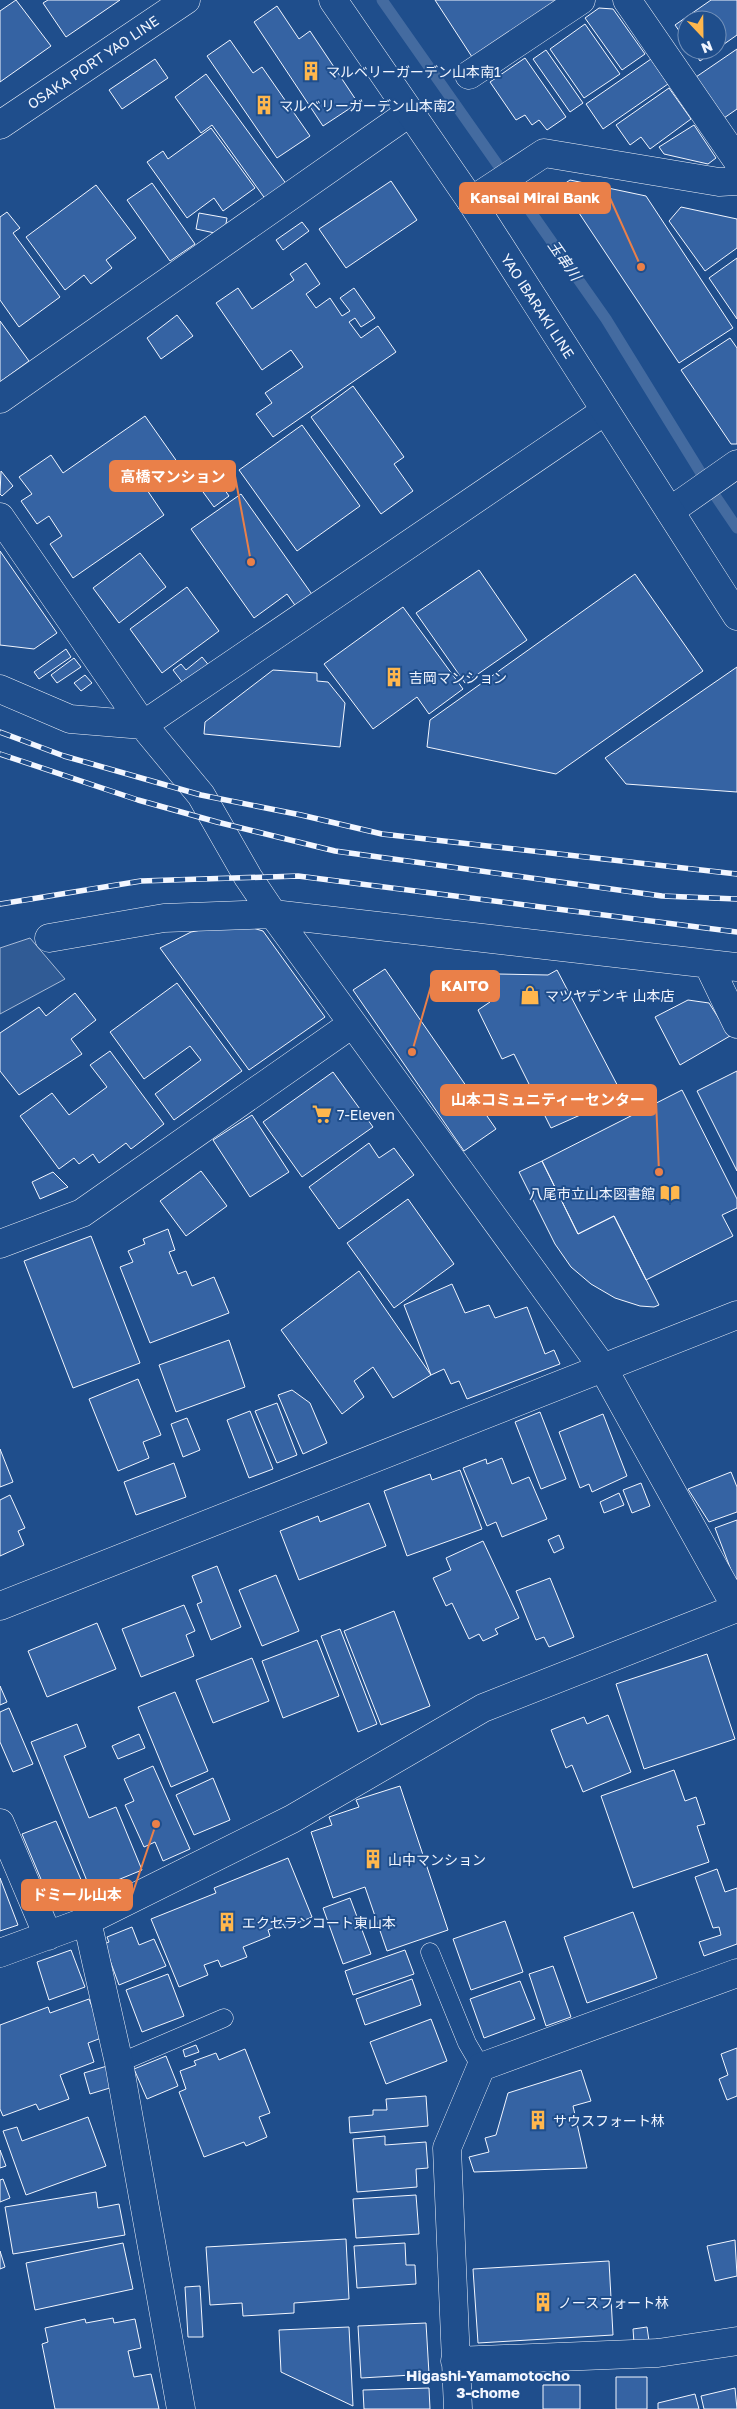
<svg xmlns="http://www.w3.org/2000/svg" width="737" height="2409" font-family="'Golos Text','Noto Sans JP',sans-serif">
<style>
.built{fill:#305b95;stroke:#a8bbd7}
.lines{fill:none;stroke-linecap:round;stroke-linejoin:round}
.stream{stroke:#446ba0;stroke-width:11}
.building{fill:#3563a3;stroke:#f2f6ff}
.service-casing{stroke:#f2f6ff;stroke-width:19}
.minor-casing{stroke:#f2f6ff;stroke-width:29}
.primary-casing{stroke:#f2f6ff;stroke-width:29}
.service{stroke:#1f4e8c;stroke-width:18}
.minor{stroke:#1f4e8c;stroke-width:28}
.primary{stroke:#1f4e8c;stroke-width:28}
.rail-casing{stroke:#f2f6ff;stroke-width:5.5}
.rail{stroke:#1f4e8c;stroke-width:4;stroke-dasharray:11;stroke-linecap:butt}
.labels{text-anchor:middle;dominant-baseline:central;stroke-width:4;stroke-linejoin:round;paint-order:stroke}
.street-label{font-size:14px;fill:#f2f6ff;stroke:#1f4e8c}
.poi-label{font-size:14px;fill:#f2f6ff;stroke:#1f4e8c;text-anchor:start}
.water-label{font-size:15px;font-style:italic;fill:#f2f6ff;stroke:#1f4e8c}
.neighbourhood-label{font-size:15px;font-weight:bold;fill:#f2f6ff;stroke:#1f4e8c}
.leader{fill:none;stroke:#ea8049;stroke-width:2}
.callout-dot{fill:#ea8049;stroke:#1f4e8c;stroke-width:2}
.callout{fill:#ea8049;stroke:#ea8049;stroke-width:2}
.callout-label{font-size:15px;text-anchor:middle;font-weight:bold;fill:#fff}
</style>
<rect width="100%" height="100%" fill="#1f4e8c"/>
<!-- built -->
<path class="built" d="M30,938l35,41 -65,35v-66z"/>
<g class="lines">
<!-- stream -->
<path class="stream" d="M382,0l224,319 106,172 25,37"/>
</g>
<!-- building -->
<path class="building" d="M16,0l35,46 -51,36v-71z
M48,0h72l-54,37 -23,-34z
M435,0h130l-91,60z
M711,0h26v35l-20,14v-29h-30v22l-12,-17z
M277,6l22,33 11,-8 48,72 -35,23 -69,-104z
M599,8l14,1 32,45 -23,16 -37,-52z
M585,24l35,50 -36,24 -34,-49z
M230,40l23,33 9,-6 48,69 -33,22 -70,-102z
M737,49v60l-13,9 -28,-41z
M546,50l37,53 -13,9 -37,-53z
M693,50h23l-16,11z
M525,58l41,59 -19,13 -8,-10 -7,5 -7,-10 -9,5 -26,-38z
M155,59l13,19 -46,31 -13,-19z
M651,59l17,25 -65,45 -17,-25z
M206,74l81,111 -21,15 -54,-75 -11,8 -26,-36z
M669,88l22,31 -41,30 -9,-12 -11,8 -14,-20z
M694,125l22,33 -8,6 -44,-10 -5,-7z
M211,128l44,60 -32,23 -9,-13 -27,20 -40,-56 16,-11 5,8z
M570,180l76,16 87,132 -54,35 -118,-177z
M391,181l26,39 -71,48 -27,-39z
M152,183l43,61 -25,17 -43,-61z
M96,185l40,53 -30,22 6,8 -21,16 -7,-9 -19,15 -39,-53z
M681,207l56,12v29l-32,23 -36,-50z
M7,212l13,16 -7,5 47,64 -41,30 -19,-27v-83z
M199,213l28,5 -3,17 -28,-6z
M302,222l7,9 -26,19 -7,-10z
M737,258v61l-28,-41z
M306,263l14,21 -14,10 10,14 14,-10 12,18 8,-5 -10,-13 14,-10 21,30 -14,9 -6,-9 -6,4 12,16 17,-12 18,26 -123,85 -17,-23 16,-11 -7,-10 38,-26 -12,-17 -29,20 -46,-67 22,-15 14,21 42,-29 -4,-6z
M177,315l16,21 -32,23 -14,-21z
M0,321l29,40 -29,21z
M730,338l7,10v96h-6l-50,-74z
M353,386l51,71 -10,7 19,27 -32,23 -70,-97z
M145,416l33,47 -33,24 19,28 -91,63 -23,-34 12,-8 -13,-20 -12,8 -16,-23 11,-7 -13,-17 32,-22 12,18z
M302,425l58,81 -63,45 -58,-81z
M210,469l19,27 -15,11 -19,-26z
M1,471l12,15 -11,10 -2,-2z
M241,494l75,106 -17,11 -12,-17 -33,24 -63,-89z
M0,551l57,82 -23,16 -34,-4z
M140,553l26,34 -47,36 -26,-35z
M479,570l48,70 -62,43 -49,-70z
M635,574l68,97 -147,103 -129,-27 3,-27z
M187,587l32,44 -57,42 -32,-44z
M403,607l60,82 -34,25 -12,-17 -44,32 -49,-65z
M66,649l5,8 -32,22 -5,-7z
M202,657l9,11 -25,19 -13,-17 8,-6 5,6z
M74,658l7,9 -24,16 -6,-8z
M737,667v125l-111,-8 -21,-26z
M273,670l44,3v8l11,1 17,21 -5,44 -136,-13 1,-12z
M85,675l7,8 -11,8 -7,-8z
M236,923l27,8 62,86 -76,53 -89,-122 31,-16z
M385,969l111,160 -32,22 -111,-161z
M557,970l66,126 -72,32 -37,-74 -12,5 -24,-49 12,-8 8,-28 50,1z
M177,983l65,88 -68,49 -19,-26 46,-34 -11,-14 -46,33 -34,-47z
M75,993l21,27 -25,19 11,15 -63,41 -19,-24v-38l39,-26 7,9z
M688,1000l21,3 21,33 -50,29 -25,-48z
M110,1051l54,73 -33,25 -5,-6 -27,20 -6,-9 -14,10 -5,-6 -15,11 -39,-53 32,-23 17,22 38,-28 -17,-22z
M737,1071v100l-40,-80z
M333,1072l40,55 -71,50 -39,-55z
M682,1090l55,109v9l-15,7 11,21 -87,44 -32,-64 -36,18 -36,-73z
M252,1115l37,57 -39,25 -37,-57z
M369,1143l10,15 15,-10 20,27 -75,54 -30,-42z
M542,1161l36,73 36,-18 45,89 -5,2 -14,-1 -25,-8 -24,-14 -20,-17 -16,-23 -36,-72z
M201,1171l26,35 -41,30 -26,-35z
M53,1172l15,15 -28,12 -8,-17z
M408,1199l46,65 -60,44 -47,-65z
M168,1229l7,21 -6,2 9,22 8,-3 6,15 22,-9 15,36 -79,30 -30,-76 13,-5 -5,-11 17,-7 -2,-5z
M91,1236l49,127 -67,25 -49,-127z
M359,1271l72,104 -38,23 -20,-31 -19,14 10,16 -22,17 -61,-84z
M452,1284l13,29 24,-8 6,13 32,-11 18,47 9,-4 6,14 -93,35 -8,-18 -8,3 -7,-15 -13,6 -27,-70z
M229,1340l16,47 -69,25 -17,-47z
M138,1379l23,56 -18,7 6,16 -31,13 -29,-72z
M292,1390l18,13 17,40 -24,11 -25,-59z
M277,1403l20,52 -20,8 -22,-52z
M250,1411l23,58 -24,9 -22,-58z
M540,1412l26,67 -25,10 -26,-67z
M603,1414l24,62 -35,16 -3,-8 -9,4 -21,-56z
M187,1418l13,32 -17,7 -12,-33z
M0,1449l13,33 -13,5z
M502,1458l10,26 17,-7 18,42 -45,18 -6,-15 -9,4 -24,-58 23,-9 1,5z
M174,1463l12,34 -50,18 -12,-33z
M460,1470l22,59 -75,27 -23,-65 46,-17 2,6z
M731,1472l6,15v25l-28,10 -21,-33z
M641,1483l9,23 -18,7 -9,-23z
M619,1493l5,12 -20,8 -4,-11z
M10,1495l15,33 -7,3 6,14 -24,11v-56z
M369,1503l17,43 -87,34 -19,-49 38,-15 2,6z
M737,1520v59l-3,-1 -19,-50z
M559,1535l5,13 -10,5 -6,-13z
M483,1541l36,77 -24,11 3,5 -15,7 -4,-7 -10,5 -17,-36 -6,3 -13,-28 18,-8 -5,-12z
M217,1566l24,61 -30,13 -14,-36 5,-2 -10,-26z
M276,1575l23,56 -37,15 -23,-56z
M550,1578l24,59 -25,10 -5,-10 -8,3 -20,-49z
M184,1605l11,26 -9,4 8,21 -53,21 -19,-48z
M394,1611l36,95 -49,19 -37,-94z
M97,1623l19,46 -69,28 -19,-46z
M340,1629l37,95 -19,8 -37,-96z
M317,1640l22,56 -56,22 -21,-57z
M707,1654l28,85 -91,30 -28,-85z
M252,1658l17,43 -56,22 -17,-43z
M0,1686l7,16 -7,3z
M175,1692l33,79 -37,16 -33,-80z
M9,1708l24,56 -20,8 -13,-30v-30z
M608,1715l23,57 -48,20 -11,-27 -6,3 -15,-38 33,-13 3,7z
M77,1724l9,23 -22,9 25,62 27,-11 26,63 -51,21 -60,-149z
M139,1734l6,14 -27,11 -6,-13z
M153,1766l37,83 -27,12 -8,-19 -11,5 -19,-42 9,-4 -10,-22z
M674,1770l11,31 11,-4 9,27 -8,2 12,36 -76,26 -32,-92z
M213,1778l17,42 -36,15 -18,-40z
M400,1786l48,144 -61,21 -22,-64 -32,11 -22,-66 21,-7 -3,-8 30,-10 -3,-7z
M56,1821l29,68 -34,14 -29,-69z
M288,1858l24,59 -27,11 -2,-4 -15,6 2,6 -27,11 4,10 -26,10 -3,-7 -14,5 4,10 -29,12 -28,-68 65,-26 -2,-5z
M717,1869l8,23 12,-4v56l-33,12 -5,-14 22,-7 -2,-8 -6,1 -18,-51z
M0,1878l18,47 -18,6z
M350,1898l21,56 -28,10 -20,-56z
M633,1912l24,66 -70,25 -23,-66z
M505,1921l18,51 -52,18 -18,-51z
M132,1927l7,18 15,-6 12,27 -47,19 -15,-41 5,-2 -2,-5z
M71,1950l14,37 -36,13 -12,-38z
M405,1950l9,24 -61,21 -8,-24z
M553,1966l18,51 -25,9 -17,-52z
M168,1974l16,42 -42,16 -16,-42z
M412,1979l9,26 -56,20 -9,-26z
M520,1981l15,38 -51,19 -14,-39z
M89,1999l15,38 -16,6 6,19 -34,13 9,24 -30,11 -3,-6 -33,12 -3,-7v-84l48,-18 2,6z
M431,2019l16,42 -61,23 -16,-42z
M196,2045l3,7 -14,5 -2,-7z
M737,2048v48l-10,4 -8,-21 9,-4 -7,-21z
M245,2049l25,64 -11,4 8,20 -21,9 -2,-4 -40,15 -25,-65 7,-3 -6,-18 16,-6 -2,-4 22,-8 3,7z
M166,2056l12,30 -31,13 -13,-30z
M107,2066l6,21 -23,7 -6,-21z
M581,2070l10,31 -18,5 14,62 -113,4 -5,-15 20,-5 -4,-14 11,-3 12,-42z
M426,2096l2,30 -78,7 -1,-16 24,-2v-5h14l-1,-11z
M88,2117l18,49 -80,29 -23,-64 14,-4 5,14z
M385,2136v9l41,-3 2,26 -12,1 1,18 -60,5 -4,-53z
M0,2150l6,16 -6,2z
M3,2179l7,19 -10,4v-22z
M96,2192l2,16 21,-4 6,31 -112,19 -8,-47z
M416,2195l3,39 -63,4 -3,-39z
M346,2239l3,60 -55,4v10l-51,3 -1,-13 -32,2 -4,-58z
M735,2240l2,36 -22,5 -8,-35z
M123,2243l10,46 -98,21 -9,-47z
M405,2243l1,22h9l1,19 -59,4 -3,-42z
M0,2251l5,16 -5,2z
M609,2261l4,74 -135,8 -5,-74z
M200,2286l3,51h-15l-3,-50z
M113,2318l1,5 21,-4 6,29 -13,3 6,26 17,-3 8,35h-104l-13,-65 6,-2 -3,-14 40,-9 1,4z
M426,2323l3,51 -68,4 -3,-52z
M349,2327l4,79 -72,-34 -2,-42z
M647,2327l2,14 -15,2 -1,-14z
M616,2377h31v32h-31z
M543,2385h37v24h-37z
M429,2388l1,21h-66l-1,-19z
M735,2388l2,21h-33l-3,-13z
M695,2394l4,15h-41v-6z"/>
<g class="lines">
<defs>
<path id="service" d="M430,1952l37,91 14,24
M119,2063l105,-45"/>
<path id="minor" d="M627,0l110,160
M469,75l112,-75
M471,201l73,-48 175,29 18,-1
M0,399l409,-286
M670,511l67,-47
M0,517l143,208 462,-314
M0,689l70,30 73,6 58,70 47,82 25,37 330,454 134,241
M49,938l115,-20 109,-4 464,53
M708,964l29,60
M0,1244l82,-31 270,-189
M0,1606l737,-291
M0,1823l48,113
M87,1921l32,142 62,346
M0,1953l87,-32 205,-102 191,-111 254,-100
M455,2361l203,-8 79,-12
M458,2409l-11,-261 34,-81 256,-94"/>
<path id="primary" d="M333,0l138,201 266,415
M0,125l186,-125"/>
</defs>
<!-- service casing -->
<use href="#service" class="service-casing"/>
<!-- minor casing -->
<use href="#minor" class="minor-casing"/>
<!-- primary casing -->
<use href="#primary" class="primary-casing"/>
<!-- service -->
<use href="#service" class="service"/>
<!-- minor -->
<use href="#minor" class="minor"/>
<!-- primary -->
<use href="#primary" class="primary"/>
<defs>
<path id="rail" d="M0,732l64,24 137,39 100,20 81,19 355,40
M0,754l138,46 79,22 118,29 327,45 75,3
M0,904l141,-23 157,-5 439,56"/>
</defs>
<!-- rail casing -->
<use href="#rail" class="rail-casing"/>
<!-- rail -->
<use href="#rail" class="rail"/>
</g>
<!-- icons -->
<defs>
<symbol id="building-bare" viewBox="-9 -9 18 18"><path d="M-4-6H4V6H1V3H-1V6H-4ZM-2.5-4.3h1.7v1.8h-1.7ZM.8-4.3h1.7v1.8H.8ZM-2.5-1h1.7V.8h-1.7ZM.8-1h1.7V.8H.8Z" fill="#ffb74d" stroke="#1f4e8c" stroke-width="2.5" paint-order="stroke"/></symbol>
<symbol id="shop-bare" viewBox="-9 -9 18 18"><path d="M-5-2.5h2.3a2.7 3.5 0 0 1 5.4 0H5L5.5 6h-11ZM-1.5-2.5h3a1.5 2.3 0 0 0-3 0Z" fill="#ffb74d" stroke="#1f4e8c" stroke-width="2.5" paint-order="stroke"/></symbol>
<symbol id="supermarket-bare" viewBox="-9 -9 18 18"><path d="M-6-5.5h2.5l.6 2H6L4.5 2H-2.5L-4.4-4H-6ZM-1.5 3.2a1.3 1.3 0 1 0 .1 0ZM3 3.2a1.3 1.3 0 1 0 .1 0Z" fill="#ffb74d" stroke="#1f4e8c" stroke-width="2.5" paint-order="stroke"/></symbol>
<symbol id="library-bare" viewBox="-9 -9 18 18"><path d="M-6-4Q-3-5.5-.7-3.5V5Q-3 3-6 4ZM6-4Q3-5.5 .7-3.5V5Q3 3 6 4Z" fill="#ffb74d" stroke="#1f4e8c" stroke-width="2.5" paint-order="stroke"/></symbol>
</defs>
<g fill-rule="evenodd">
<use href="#building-bare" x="297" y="57" width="28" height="28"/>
<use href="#building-bare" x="250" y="91" width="28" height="28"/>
<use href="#building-bare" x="380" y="663" width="28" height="28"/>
<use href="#shop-bare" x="516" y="981" width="28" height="28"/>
<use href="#supermarket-bare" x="308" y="1100" width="28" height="28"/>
<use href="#library-bare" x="656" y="1179" width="28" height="28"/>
<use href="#building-bare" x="359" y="1845" width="28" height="28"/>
<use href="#building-bare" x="213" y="1908" width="28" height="28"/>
<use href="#building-bare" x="524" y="2106" width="28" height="28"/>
<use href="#building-bare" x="529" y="2288" width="28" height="28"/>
</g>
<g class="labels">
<!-- street labels -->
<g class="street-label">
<text transform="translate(93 62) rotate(-34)">OSAKA PORT YAO LINE</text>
<text transform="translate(538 306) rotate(57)">YAO IBARAKI LINE</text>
</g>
<!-- poi labels -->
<g class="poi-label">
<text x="326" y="71">マルベリーガーデン山本南1</text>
<text x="279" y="105">マルベリーガーデン山本南2</text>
<text x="409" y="677">吉岡マンション</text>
<text x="545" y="995">マツヤデンキ 山本店</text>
<text x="337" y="1114">7-Eleven</text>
<text x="655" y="1193" text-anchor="end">八尾市立山本図書館</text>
<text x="388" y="1859">山中マンション</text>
<text x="242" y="1922">エクセランコート東山本</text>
<text x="553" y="2120">サウスフォート林</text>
<text x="558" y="2302">ノースフォート林</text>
</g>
<!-- water labels -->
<g class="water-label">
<text transform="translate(565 260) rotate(55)">玉串川</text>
</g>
<!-- neighbourhood labels -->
<g class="neighbourhood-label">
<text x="488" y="2375">Higashi-Yamamotocho<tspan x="488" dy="17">3-chome</tspan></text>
</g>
</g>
<!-- callouts -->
<path class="leader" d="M641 267L610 198M251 562L235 476M412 1052L431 986M659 1172L656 1100M156 1824L132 1895"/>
<g class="callout-dot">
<circle cx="641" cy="267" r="5"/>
<circle cx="251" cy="562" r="5"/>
<circle cx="412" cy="1052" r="5"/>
<circle cx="659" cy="1172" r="5"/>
<circle cx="156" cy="1824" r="5"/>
</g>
<g class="callout">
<rect x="460" y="183" width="150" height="30" rx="5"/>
<rect x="110" y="461" width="125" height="30" rx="5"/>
<rect x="431" y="971" width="68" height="30" rx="5"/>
<rect x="441" y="1085" width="215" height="30" rx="5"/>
<rect x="22" y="1880" width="110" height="30" rx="5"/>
</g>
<g class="callout-label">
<text x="535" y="203">Kansai Mirai Bank</text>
<text x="173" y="482">高橋マンション</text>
<text x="465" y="991">KAITO</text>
<text x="548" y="1105">山本コミュニティーセンター</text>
<text x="77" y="1900">ドミール山本</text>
</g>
<!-- north arrow -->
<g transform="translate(702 35) rotate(158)"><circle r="24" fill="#1f4e8c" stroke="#7391ba"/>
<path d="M0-4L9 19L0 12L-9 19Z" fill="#ffb74d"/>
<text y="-8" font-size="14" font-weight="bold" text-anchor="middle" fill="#f2f6ff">N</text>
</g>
</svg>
